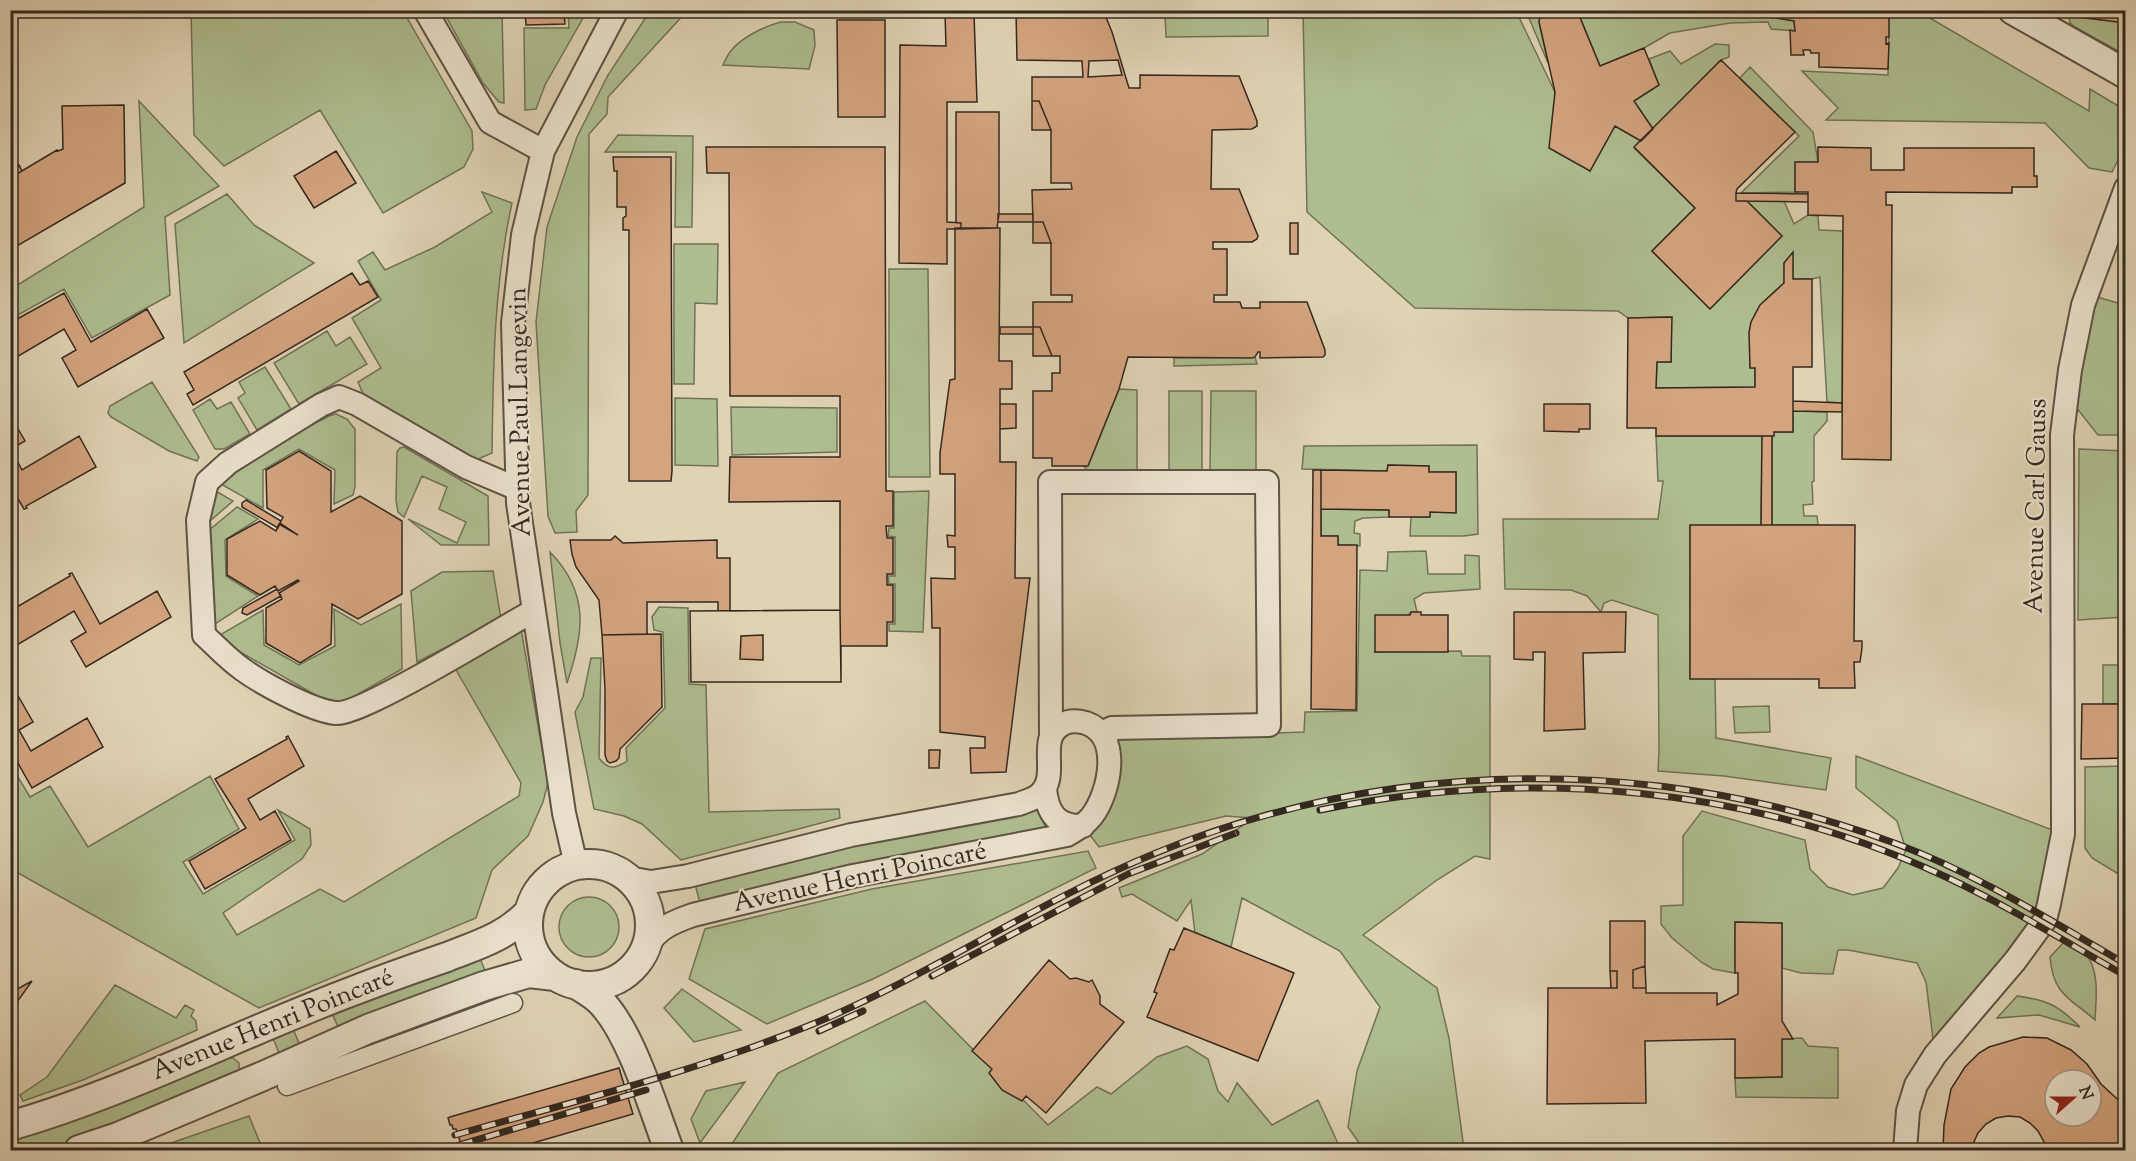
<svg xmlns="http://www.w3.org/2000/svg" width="2136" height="1161" font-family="'Sorts Mill Goudy',serif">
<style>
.green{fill:#aebe90;stroke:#707358;stroke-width:1.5}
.building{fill:#d4a47f;stroke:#332820;stroke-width:1.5;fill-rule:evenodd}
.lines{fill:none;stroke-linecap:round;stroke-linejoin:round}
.pedestrian-casing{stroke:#5e5345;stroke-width:21}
.minor-casing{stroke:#5e5345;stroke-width:26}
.tertiary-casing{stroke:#5e5345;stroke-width:32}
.pedestrian{stroke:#ebe2ce;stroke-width:18}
.minor{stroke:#ebe2ce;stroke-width:22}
.tertiary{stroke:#ebe2ce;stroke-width:28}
.rail-casing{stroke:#332820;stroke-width:7}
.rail{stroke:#ebe2ce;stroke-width:4.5;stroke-dasharray:14;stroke-linecap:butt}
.labels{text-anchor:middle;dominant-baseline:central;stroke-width:4.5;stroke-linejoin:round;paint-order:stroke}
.street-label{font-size:26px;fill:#332820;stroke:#ebe2ce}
</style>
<rect width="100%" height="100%" fill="#e0d3b4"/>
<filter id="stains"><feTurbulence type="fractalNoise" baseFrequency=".00333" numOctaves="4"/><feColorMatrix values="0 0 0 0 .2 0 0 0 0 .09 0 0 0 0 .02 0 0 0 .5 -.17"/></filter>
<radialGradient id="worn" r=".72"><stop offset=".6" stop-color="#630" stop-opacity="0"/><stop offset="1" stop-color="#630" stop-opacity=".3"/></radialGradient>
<!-- green -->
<path class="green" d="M1579,10l160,1 1,1 54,9 1,10 -24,-2 -3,-7 -38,1 -60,10 -26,15 -44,18 -21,-51z
M191,11h212l69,120 1,18 -9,18 -81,46 -63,-103 -96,56 -30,-31z
M443,11h59l2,92 -5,-1 -16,-19z
M568,11h19l-42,74 -9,24 -11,1 -1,-82h45z
M650,11h37l-79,86 -1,17 -18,20 -1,361 -12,16 1,21 -22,1 -7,-17 -12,-194 11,-95 30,-90 31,-62z
M1106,11h162v25l-102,1 -1,-23 -56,-1z
M1303,11h213l39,81 35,79 25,-45 26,15 -7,7 61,60 -43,43 58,58 72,-73 -35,-35h37l10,23 14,-9 10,1 1,14 24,1 -1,172 -15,-1 -7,-125 -8,2h-19v-26l-9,10v20c-36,30 -35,40 -34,84l5,1v19l-99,1 1,-26h14v-45l-43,1 -10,-7 -203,-3 -108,-96z
M1526,11h15l-2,11 9,41z
M1825,11h93l171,100 1,-22 35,21v36l-13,26 -23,-4 -44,-45 -219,-3 12,-12 -36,-37 86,4 1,-63h-64z
M2068,11h10v6l47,6v32l-50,-28 -5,-4z
M781,22h14l19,8 1,16 -6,23 -86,-4c2,-4 4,-9 7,-13 10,-14 35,-26 51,-30z
M1715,44l14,1v12l-8,3 -68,69 -19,-28 25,-16 -10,-26 21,-8 11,13z
M1750,67l63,65 5,30h-23v30l-54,1 58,-57 -59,-58z
M139,101l80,85 -54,31 5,78 -78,43 -28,-49 -53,30v-30l133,-82z
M618,135l75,1 -1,91h-17l1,-75h-71z
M482,192l30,11c-18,82 -19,166 -20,250l-16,7 -111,-62 -7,-16 23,-14 -29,-50 29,-18 -23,-39 15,-9 12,18 50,-23 57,-35z
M227,194l27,31 60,38 -130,80 -9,-119z
M674,244h44l-1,60 -22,-1 -1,81h-20z
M889,269h39l2,208h-41z
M2087,294l38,11v130h-27l-30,-38z
M327,331l9,15 14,-9 17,27 -68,40 -25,-41z
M1255,357l2,7 -83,2v-8z
M265,367l26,42 -34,21 -19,-32 7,-5 -6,-11z
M152,382l47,75 -2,4 -28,-10 -58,-34 -3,-4 2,-7z
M1119,389l18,1v80h-49l-5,-4h5z
M1169,391h33v80h-33z
M1211,391h45v81l-46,-1z
M675,398l42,1 1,67 -43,-1z
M210,399l7,10 14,-7 19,32 -26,15h-9l-22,-39z
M731,407l106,1v44l-105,3z
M1793,411l34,1v9l-13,15v45l-2,1 1,22 -10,1 1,11h13l1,9h-46v-89l2,-4h19z
M336,414l11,5 8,10v58l-2,8 -19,9 1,-34 -36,-21 -36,21v38l-42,-24c30,-29 72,-49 108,-68z
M1656,436h106l-1,89 -71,1v152l25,1 1,59 115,20 -5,32 -102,-14 -66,-5 1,-20 -1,-136 -46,-15 -8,3 -3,9 -14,-16 -16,-6 -66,-1 -2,-70h155l5,-38h-5z
M1477,445l1,89 -14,2h-54l1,-19h18l1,-5h26v-40h-27v-6l-41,-1 -1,6 -85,-2 2,-23z
M404,447l84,49 1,49h-48l-33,-26 49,24 9,-21 -27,-13 8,-22 -25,-11 -18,41 -6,-5 -2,-12 1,-48 3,-4z
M2079,449l46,2v166l-47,3z
M214,490l19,11 -23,20 -1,-11z
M929,491l-6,141 -34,-1v-7h6v-40h-6l-1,-8h7v-39l-7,-1 1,-8h5v-36z
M237,507l21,12 -33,21 1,36 32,20 -43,28 -7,-93z
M1321,509l68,1v7l-26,1 -8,3 -1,12 6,1v12l-22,-1v-9h-17z
M1426,551l2,23h37v-19l14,1 1,33 -56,4 -10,6 3,13h-6l-36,40 86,-1 1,5h28v203l-15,-3 -38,24 -74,55 74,53 12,50 15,111 3,1h-103l-16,-23 9,-56 23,-64 -40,-56 -98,-53 -11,49 -36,-14 -4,-33 -14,21 -45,-27 -10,3 -3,-9 83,-34 51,-36 -27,-2 -127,31 -16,-21 9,-10 14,-76 198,-8 1,-20 52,-1 3,-141 27,1 1,-19z
M550,552c40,41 34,81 17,131l-7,-40z
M493,571l8,48 -84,43 -6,-71 31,-19z
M401,604l1,65 -56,32 -10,2 -10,-2 -107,-61 -1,-4 45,-26 1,35 35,20 36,-19 -1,-37 27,16z
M659,607l29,1 1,76 17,1 3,127 130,-3 1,9 -159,42 -39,-36 -18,-8 -30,-7 -19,-97 8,-15 8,-39h10l-2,100c9,12 16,11 28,3l-1,-13 39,-40 -2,-76 -9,-2 -2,-13z
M521,629l27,154 -5,19 -15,34 -36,34 -16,48 -217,90 -248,-139 -1,-105 20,33 20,-11 38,61 122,-71 29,53 -56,33 20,32 92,-54 -17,-30 32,19 1,16 -9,14 -79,54 14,22 83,-46 24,13 175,-106 2,-13 -66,-115z
M2103,665h22v39h-22z
M1769,706l1,26 -35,1 -2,-26z
M1856,756l207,78 -14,70 -114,151 -9,-73 -9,-19 -69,-13h-10l-5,24 -32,-1 -19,-5v-45l-47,-1v51l-22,-4 -12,-7 -29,-24 -11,-14v-18l22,-1v-69l19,-25 103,29 5,29 18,18 25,8 30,-7 15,-20 8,-18 -9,-29 -41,-33z
M2125,766h1l-1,112 -33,-20 -7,-10v-81z
M1036,808l11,22 -347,73 -5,-19 179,-44z
M1088,851l8,17 -223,111 -106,45 -78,-45 16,-50 167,-40z
M559 927a30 30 0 1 1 60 0a30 30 0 1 1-60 0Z
M2066,940c6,4 15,8 20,14 14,17 10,46 9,66 -25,-22 -42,-25 -45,-63z
M478,953l9,23 -147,55 -11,-24z
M115,985l61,33 9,-13 9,5 -3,6 5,5 1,9 -114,50 -60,21 -3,-6 27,-18z
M682,989l59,41 -47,12 -30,-34z
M2017,996c30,4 41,9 63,31l-41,-12 -42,3z
M925,1001l123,124 49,-38 14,7 46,-37 30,-11 21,13 10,32 10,11 9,-19 35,42 46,-25 23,50h-613l50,-77z
M291,1024l11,26 -21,8 -10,-25z
M1802,1038l6,8 30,2v50l-102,-1 -1,-19 47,-1v-38z
M226,1058h7l6,5v8l-162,70 -36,9h-30v-13z
M745,1082l-45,61 -9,-24 15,-28z
M249,1116l14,34h-112z"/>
<!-- building -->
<path class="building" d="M89,10h58v6l-58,1z
M525,10h39l1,14 -39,1z
M1016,10h87l9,22 17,56h11v-13l99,1 18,45v5l-5,3 -40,1 -1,59h28l19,47 -1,3 -5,3h-39v7h14v46h-13v7h26l2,6h18v-6h47l18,48v5l-2,2 -63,1v-6h-2l-3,5 -3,1 -124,-1 -9,32 -31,77h-36v-8h-19v-67h19v-18h8v-17h-8l-12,-29h-7v-25h39v-7h-21v-52l-8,-21h-10l-1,-32 40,-1 -1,-6h-20v-53l-12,-29h-7v-24h51l-1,-16 -65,-1zM1118,60l4,15 -34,2 1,-16z
M1541,10h38v5l21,51 44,-18 15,37 -25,16 19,28 -12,12 -26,-15 -25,45 -41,-23 6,-56 -16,-70z
M1739,10l150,2v25h-3v7l3,-1 -1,26 -69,-2v-14h-8l-1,-3h-7l1,5h-13l-1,-25 5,1 -1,-10 -54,-9z
M2078,10h48v13l-48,-6z
M945,14h29l3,88h-30v120l14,1v6h-14v35l-48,-1 1,-218 46,1z
M837,20h48v97h-47z
M1721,60l74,72 -58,57 -1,4v8h11l35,35 -72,73 -58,-58 43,-43 -61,-61z
M1032,101h7l12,29h-19z
M124,105l1,78 -115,67v-72l47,-28 1,1 5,-2 -1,-43z
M956,112h43v102l-2,14 -36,1v-6h-5z
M706,147h179l1,344h7v35h-7l1,12h6v36h-6v11h6v37h-6v24h-46v36h-150l-1,-71h28v-9h-71v32l-45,1 -3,-35 -23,-33 -4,-13 -2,-14h41l4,-4 8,7 94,-3v18h13v53l110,-1v-109l-111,1 1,-45h110v-61h-110l-1,-223h-22zM763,635v25l-23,-1 1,-23z
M1818,147l53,1v22h33v-22h130v28h3v11h-25v6l-126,-1v13h6l-1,255 -49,-1 1,-243 -35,-1v-23h-13v-30h23z
M336,151l20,32 -42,25 -20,-32z
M613,157h58l1,314 -1,10h-42v-251h-6v-12l3,-2v-9h-9v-36h-3z
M19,165l3,6 -12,7v-9z
M1736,193l72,1v8l-72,-1z
M998,214h35v8h-35z
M1033,222h10l8,21h-18z
M1290,223h8v31h-8z
M955,228h45l-1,133h13v28h-12v73h16l-1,116h15l-24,194 -35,1 -1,-25h15v-11l-45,-5v-104h-8l-1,-50 24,1v-32h-7l-1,-12 8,1v-62h-15v-21l10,-73 5,-1z
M1793,252v27h19v88h-19v65h-19v4h-118v-8h-29l1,-110 44,-1 -1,45h-14l-1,26 99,-1v-19h-5l-1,-36 2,-10 9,-17 24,-22v-20z
M352,273l8,12 8,-4 10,16 -185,108 -6,-11 7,-4 -10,-18z
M2126,276v22l-6,-2z
M64,293l27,49 56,-33 17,29 -86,49 -16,-29 14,-8 -12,-21 -54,32v-38z
M1000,327h33v7h-33z
M1033,327h7l12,29h-19z
M1793,401l49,2v9l-49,-1z
M1000,404h16v24l-16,1z
M1544,404h46v25h-11v3l-35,-1z
M10,415l15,26 -14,8 11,21 57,-34 17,31 -70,39 1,2 -3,1 -14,-24z
M1762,436h10v89h-11z
M299,451l32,20v41l29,-16 42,25v73l-44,25 -26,-15 -1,40 -31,19 -34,-20v-35l16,-9 -3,-6 20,-12 -1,-1 -20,11 -3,-5 -15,9 -33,-20v-36l33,-18 16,10 3,-7 19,11 -18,-12 3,-6 -16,-9 -1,-38z
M1388,465l41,1v6h27v41l-26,-1v5h-41v-7l-68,-1v-39l66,1z
M1313,470h8v66h17v9h19l-1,165 -45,-1z
M246,500l35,21 -3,7 -36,-21v-4z
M1690,525h165l-1,116h8v7l-2,14h-6l1,26h-36v-9h-129z
M72,573l28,51 57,-33 14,26 -85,50 -15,-26 15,-9 -12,-21 -57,34 -7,-12v-22l60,-35 -1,-2z
M277,589l4,7 -34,19 -5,-2 1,-5z
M840,610l1,72h-150l-1,-71z
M1411,612h10v3h27v37h-73v-37h35z
M1514,612h112l-1,40 -42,1 2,76 -41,2 1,-79h-12v8l-19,-1z
M661,634l1,73 -42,42 -1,9 -3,3 -6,2 -3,-2 -2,-6v-66l-3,-54z
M17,694l16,28 -14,8 12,21 56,-33 16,29 -71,41 -22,-39v-51z
M2082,704h44v54l-45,1z
M288,736l16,30 -56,33 12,21 15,-9 16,29 -86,49 -16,-28 57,-33 -31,-49 72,-40 -1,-2z
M929,750h11l-1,18h-10z
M1610,921h35v45l-12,4v18h13v5h71v12l21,-11v-21h-3v-51l47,1v98l11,18h-11v38l-47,1v-39l-90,2 1,62 -99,1 1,-116h69v-17h-7z
M1184,928l110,45 -36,88 -111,-44 10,-24 -3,-1 16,-43 4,1z
M1049,960l21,19 6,-1 13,4 3,-2 8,16v8l24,18 -78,91 -20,-17 -4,5 -20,-11 -13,-17 3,-4 -20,-18z
M1645,966l1,22h-13v-18z
M1610,971h7v17h-6z
M32,981l-15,21 -7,7v-16z
M2023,1037l24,1 24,12 16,14 14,20 25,23v43h-82v-8l-6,-11 -8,-8 -10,-6 -12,-1 -12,2 -10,6 -8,9 -5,11v6h-30l1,-25 7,-36 14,-22 14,-14 10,-6zM2055,1080h36v36h-36z
M619,1068l14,46 -124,36h-46l-7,-21h-3l-1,-4h-2l-2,-7 2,-1z"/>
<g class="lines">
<defs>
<path id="pedestrian" d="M287,1086l226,-83"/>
<path id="minor" d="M425,10l65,112 53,29
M518,489l-52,-22 -109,-63 -18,-7 -18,8 -93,58 -21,19 -9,38 6,115c12,11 24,24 38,34 19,14 70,42 94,44 24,3 167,-85 197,-102
M1051,737l-1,-255h217l2,243 -157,3 -4,2 -2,10
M1045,788c2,25 12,39 38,38
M576,865l-12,-52 -46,-310 -5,-180 10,-88 20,-84 74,-141
M628,878l23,4 37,-6 163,-41 168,-31c7,-3 16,-5 21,-10 21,-19 -5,-56 23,-70 7,-4 16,-3 23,-1 36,12 24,69 6,93 -7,9 -15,13 -25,19l-214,41 -160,39c-20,7 -35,13 -47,32
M1905,1150l3,-39 8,-26 19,-30 80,-94 30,-41 4,-16 14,-70 -1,-399 8,-65 13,-65 43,-117"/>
<path id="tertiary" d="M2013,10l113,64
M528 925a61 61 0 1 1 122 0a61 61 0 1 1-122 0Z
M576,984c9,6 19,11 26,19 30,32 51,105 67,147
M10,1126c118,-34 228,-92 343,-135 31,-12 62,-23 94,-34 30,-12 59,-20 82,-45
M79,1150l39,-13 145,-61 105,-47 116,-43 45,-13 26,3"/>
</defs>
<!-- pedestrian casing -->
<use href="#pedestrian" class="pedestrian-casing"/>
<!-- minor casing -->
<use href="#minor" class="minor-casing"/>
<!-- tertiary casing -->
<use href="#tertiary" class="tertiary-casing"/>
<!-- pedestrian -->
<use href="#pedestrian" class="pedestrian"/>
<!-- minor -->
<use href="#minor" class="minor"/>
<!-- tertiary -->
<use href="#tertiary" class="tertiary"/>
<defs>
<path id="rail" d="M1320,810c209,-43 432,-24 626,67 62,29 120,65 180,99
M932,976l196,-102 108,-41
M819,1031l44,-20
M455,1135c120,-34 243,-64 358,-111 118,-49 225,-123 343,-171 236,-97 503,-98 741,-9 80,30 154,77 229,120
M459,1145l187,-55"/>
</defs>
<!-- rail casing -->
<use href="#rail" class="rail-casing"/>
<!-- rail -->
<use href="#rail" class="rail"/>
</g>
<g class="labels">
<!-- street labels -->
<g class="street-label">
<text transform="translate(521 412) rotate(-91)">Avenue Paul Langevin</text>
<text transform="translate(2037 506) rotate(-89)">Avenue Carl Gauss</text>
<text transform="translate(860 878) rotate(-12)">Avenue Henri Poincaré</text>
<text transform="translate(273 1025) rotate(-22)">Avenue Henri Poincaré</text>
</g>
</g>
<!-- margin -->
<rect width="2136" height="1161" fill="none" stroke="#e0d3b4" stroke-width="36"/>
<rect x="12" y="12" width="2112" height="1137" fill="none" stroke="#332820" stroke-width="3"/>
<rect x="18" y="18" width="2100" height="1125" fill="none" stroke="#332820" stroke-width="1.5"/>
<!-- north arrow -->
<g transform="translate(2073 1098) rotate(69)"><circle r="28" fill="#ebe2ce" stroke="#a19888" stroke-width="1.5"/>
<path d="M0-4.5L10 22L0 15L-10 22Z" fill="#8f2418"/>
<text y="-9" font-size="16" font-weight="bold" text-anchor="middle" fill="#332820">N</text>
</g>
<rect width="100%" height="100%" filter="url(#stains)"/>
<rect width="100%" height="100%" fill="url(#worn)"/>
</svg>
